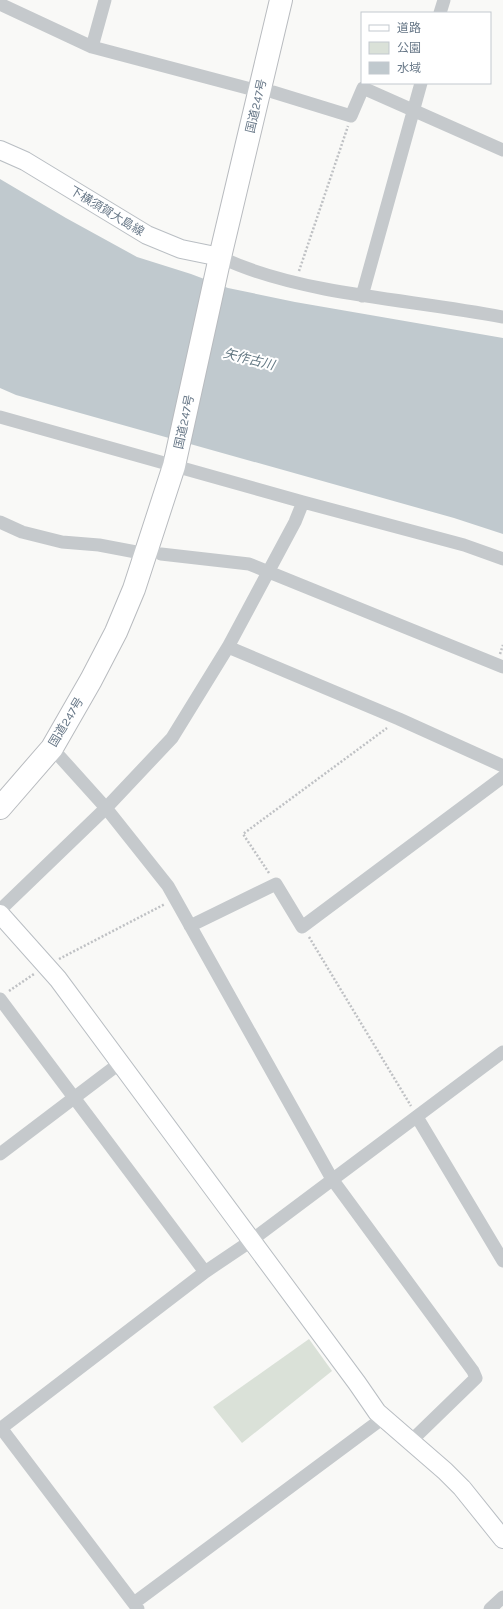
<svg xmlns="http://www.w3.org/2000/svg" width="503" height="1609" font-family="Karla,'Noto Sans JP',sans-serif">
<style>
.green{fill:#dae1d8}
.water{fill:#c0c9ce}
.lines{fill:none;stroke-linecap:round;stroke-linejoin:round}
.secondary-casing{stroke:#b9bec3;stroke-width:20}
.highway-casing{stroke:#b8bbbf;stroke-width:24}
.path{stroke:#bfc1c4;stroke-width:2.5;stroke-dasharray:2 2;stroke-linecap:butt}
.street{stroke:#c5c9cc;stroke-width:13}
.secondary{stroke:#fff;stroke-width:18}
.highway{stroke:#fff;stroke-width:22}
.labels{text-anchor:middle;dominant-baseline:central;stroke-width:4;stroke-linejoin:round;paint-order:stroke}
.street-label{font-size:12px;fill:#687888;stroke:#fff}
.water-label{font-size:13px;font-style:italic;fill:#637883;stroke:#fff}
</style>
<rect width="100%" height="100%" fill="#f9f9f7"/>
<!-- green -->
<path class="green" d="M309,1339l23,32 -90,72 -29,-36z"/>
<!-- water -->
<path class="water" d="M0,179l66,39 71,39 54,17 37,14 67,14 208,36v196l-49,-16 -438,-123 -16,-7z"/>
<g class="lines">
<defs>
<path id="secondary" d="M0,150l25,11 122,74 34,14 39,8
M0,914l58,65 299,404 20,29 68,59 17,17 41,51"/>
<path id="highway" d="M0,808l52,-60 39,-68 25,-48 18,-43 40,-123 46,-209 61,-257"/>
</defs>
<!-- secondary casing -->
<use href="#secondary" class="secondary-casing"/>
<!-- highway casing -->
<use href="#highway" class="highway-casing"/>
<!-- path -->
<path class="path" d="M299,271l49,-145
M500,654l3,-9
M269,873l-26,-39 144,-106
M309,937l102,169
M59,959l106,-55
M9,991l25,-17"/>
<!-- street -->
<path class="street" d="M0,4l92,43 155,41
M440,13l4,-13
M92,47l13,-47
M273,92l78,24 12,-28 140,62
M220,257c33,16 69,25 105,32 59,11 119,17 178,28
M362,296l59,-213
M0,417l303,85 161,43 39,14
M0,522l22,10 40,10 37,3 37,7
M161,554l88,10 254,103
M228,647l171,72 104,47
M52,748l54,60 62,78 164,293 141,192 3,7 -66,64
M0,910l106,-102 66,-70 56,-91 67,-125 8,-20
M190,926l86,-42 26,43 201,-150
M0,999l205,273
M417,1117l86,144
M0,1154l120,-91
M1,1428l137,181
M0,1429l205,-157 40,-27 258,-193
M134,1603l249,-185
M490,1609l13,-12"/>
<!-- secondary -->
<use href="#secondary" class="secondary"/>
<!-- highway -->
<use href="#highway" class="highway"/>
</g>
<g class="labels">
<!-- street labels -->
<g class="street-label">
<text transform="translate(256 106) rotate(-77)">国道247号</text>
<text transform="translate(107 211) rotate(31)">下横須賀大島線</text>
<text transform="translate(184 422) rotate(-78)">国道247号</text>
<text transform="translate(66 722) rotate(-59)">国道247号</text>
</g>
<!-- water labels -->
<g class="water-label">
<text transform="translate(249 359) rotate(14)">矢作古川</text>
</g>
</g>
<!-- legend -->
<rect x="361" y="12" width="130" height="72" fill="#ffffff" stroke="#c3c9cf"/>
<rect x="369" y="25" width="20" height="6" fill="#ffffff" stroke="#c3c9cf"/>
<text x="397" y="32" font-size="12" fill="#687888">道路</text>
<rect x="369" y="42" width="20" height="12" fill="#dae1d8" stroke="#c3c9cf"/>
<text x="397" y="52" font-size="12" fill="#687888">公園</text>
<rect x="369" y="62" width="20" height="12" fill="#c0c9ce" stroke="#c3c9cf"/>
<text x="397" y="72" font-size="12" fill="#687888">水域</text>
</svg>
